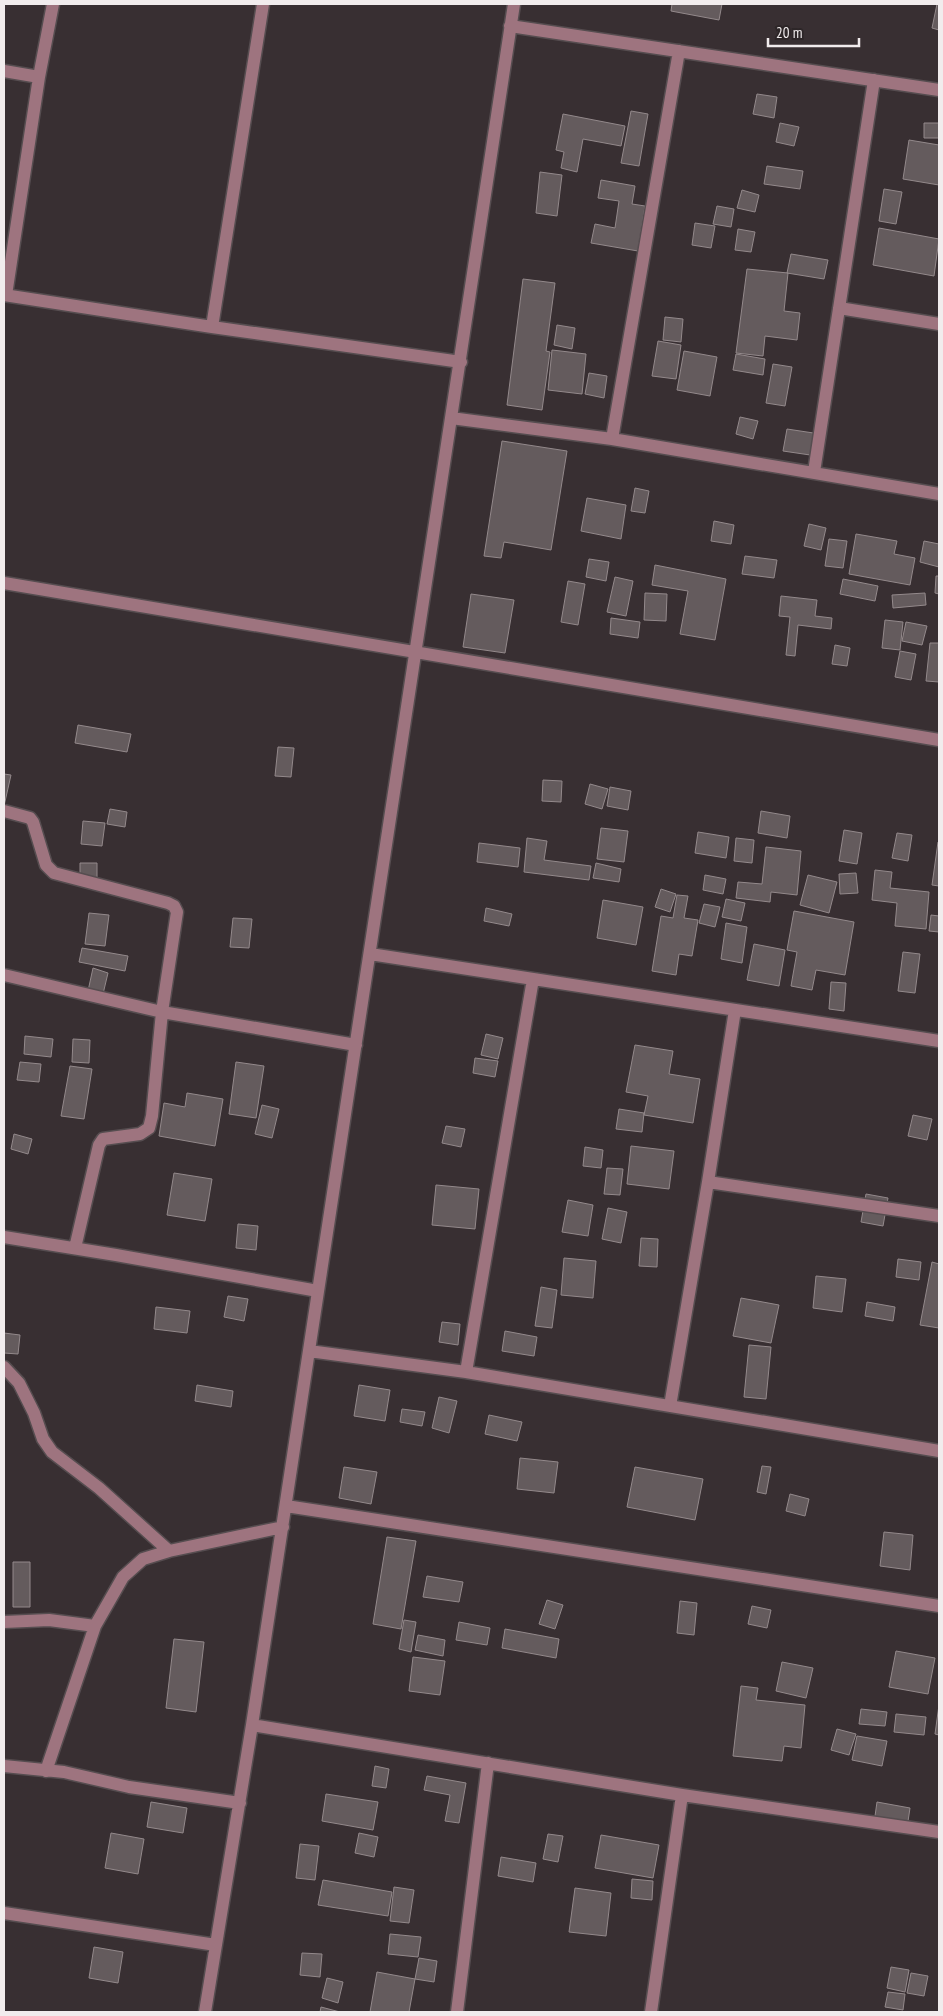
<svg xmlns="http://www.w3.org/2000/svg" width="943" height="2016" font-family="'PT Sans Narrow',sans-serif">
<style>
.building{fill:#645b5d;stroke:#93898b}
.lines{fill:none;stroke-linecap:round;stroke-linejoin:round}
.minor-casing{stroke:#564d50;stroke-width:15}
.minor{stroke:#9e747f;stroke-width:12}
</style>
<rect width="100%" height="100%" fill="#382f32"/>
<!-- building -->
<path class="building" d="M672,4h50l-3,16 -48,-9z
M937,4h2v26l-7,-2z
M757,94l20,3 -3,21 -21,-4z
M631,111l17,3 -9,52 -18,-3z
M563,114l62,12 -4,20 -38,-7 -6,33 -16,-4 3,-16 -8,-2z
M780,123l19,4 -5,19 -18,-4z
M924,123h15v15h-15z
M909,140l30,5v40l-36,-6z
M767,166l36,5 -3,18 -36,-5z
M540,172l22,3 -5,41 -21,-3z
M601,180l34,6 -3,18 13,2 -7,45 -47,-8 4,-19 20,4 4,-27 -21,-3z
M884,189l18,3 -6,32 -17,-3z
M742,190l17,5 -4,17 -18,-4z
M717,206l17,3 -3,18 -18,-3z
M695,223l20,3 -4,22 -19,-3z
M879,228l60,11 -5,37 -61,-11z
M738,229l17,3 -4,20 -16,-2z
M791,254l37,6 -4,19 -37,-6z
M747,269l41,4 -4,38 16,2 -3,27 -32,-4 -2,20 -27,-3z
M523,279l32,4 -9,68 4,1 -8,58 -35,-5z
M665,317l18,2 -2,23 -18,-2z
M557,325l18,3 -3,21 -18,-4z
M658,341l23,4 -5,34 -24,-3z
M552,350l34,4 -4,40 -34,-4z
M684,351l33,6 -7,39 -33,-6z
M736,354l29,5 -2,16 -30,-5z
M773,364l19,3 -7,39 -19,-3z
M589,373l18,3 -3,22 -19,-4z
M740,417l18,4 -5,18 -17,-5z
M787,429l33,5 -3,22 -34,-5z
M502,441l65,10 -16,99 -47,-8 -3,16 -17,-2z
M635,488l14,3 -4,22 -14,-2z
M587,498l39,7 -5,34 -40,-8z
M714,521l20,4 -3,19 -20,-3z
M809,524l17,4 -5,22 -17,-4z
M856,534l41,7 -3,13 21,4 -5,27 -61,-11z
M829,539l18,2 -4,27 -18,-2z
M924,541l15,3v23l-19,-5z
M745,556l32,4 -3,18 -32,-4z
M589,559l20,3 -3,19 -20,-4z
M655,565l71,14 -11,61 -35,-6 8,-43 -36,-6z
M936,576h3v18l-4,-1z
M615,577l18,4 -7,35 -19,-4z
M843,579l35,7 -3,15 -35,-7z
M568,581l17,3 -7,41 -17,-3z
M645,593l22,1 -1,27 -22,-1z
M925,593l1,12 -33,3 -1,-13z
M471,594l43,6 -9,53 -42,-6z
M781,596l36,4 -2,16 17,2 -1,11 -33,-4 -3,31 -9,-1 4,-38 -11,-1z
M611,618l29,4 -2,16 -28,-4z
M885,620l18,2 -3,28 -18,-2z
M906,622l21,4 -5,19 -20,-4z
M930,643h9v39l-13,-1z
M835,645l15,3 -3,18 -15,-2z
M900,651l16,3 -5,26 -16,-3z
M78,725l53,9 -4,18 -52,-9z
M278,747l16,1 -3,29 -16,-1z
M4,774l7,1 -7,31z
M543,780l19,1 -1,21 -19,-1z
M590,784l18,5 -6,20 -17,-5z
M610,787l21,4 -3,19 -21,-4z
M110,809l17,3 -2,15 -18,-3z
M761,811l29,5 -3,22 -29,-5z
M83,821l22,2 -3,23 -21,-2z
M601,828l27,3 -4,31 -27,-3z
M844,830l18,3 -5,31 -18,-3z
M698,832l31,5 -3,21 -31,-5z
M897,833l15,2 -4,26 -16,-3z
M527,838l20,3 -3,19 47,6 -2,14 -65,-8z
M736,838l18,2 -2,23 -18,-2z
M938,842h1v44l-7,-1z
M479,843l41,5 -2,19 -41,-5z
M766,847l35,4 -4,44 -26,-3 -1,10 -34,-4 2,-16 24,2z
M80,863h17v23h-17z
M596,863l25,6 -2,13 -26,-4z
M875,870l17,2 -2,16 39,4 -3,37 -31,-3 2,-23 -25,-3z
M856,873l2,20 -18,1 -1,-20z
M705,875l21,4 -3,15 -20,-4z
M808,875l29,7 -8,31 -29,-8z
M661,889l15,5 -6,18 -15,-5z
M677,895l11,1 -4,22 14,2 -6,36 -13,-2 -3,21 -24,-4 9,-55 12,2z
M726,899l19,4 -4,18 -19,-4z
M603,900l40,7 -7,38 -39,-7z
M704,904l16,3 -5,20 -16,-4z
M486,908l26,6 -3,12 -25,-5z
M794,911l60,11 -9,53 -29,-5 -4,20 -21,-4 6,-34 -10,-2z
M89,913l20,2 -4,31 -20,-2z
M931,915l8,1v16l-10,-1z
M233,918l19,1 -3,29 -19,-1z
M726,923l21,4 -5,36 -21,-4z
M754,944l31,6 -6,36 -32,-6z
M82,948l46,8 -3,15 -46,-9z
M903,952l17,2 -5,39 -17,-2z
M93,968l15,5 -5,21 -15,-3z
M831,982l15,1 -2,28 -15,-2z
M486,1034l17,4 -5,21 -17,-4z
M25,1036l28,3 -2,18 -27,-3z
M73,1039l17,1 -1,23 -17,-1z
M635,1045l38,6 -4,23 31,5 -7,44 -49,-8 4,-19 -22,-4z
M475,1058l23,3 -3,16 -22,-4z
M20,1062l21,2 -2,18 -22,-2z
M236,1062l28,4 -8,52 -27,-4z
M70,1066l22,3 -8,50 -23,-3z
M187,1093l36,6 -8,47 -56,-10 5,-33 21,4z
M262,1105l17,4 -7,29 -17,-4z
M619,1109l25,4 -2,19 -26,-3z
M913,1115l19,4 -5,21 -19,-4z
M446,1126l19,3 -4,18 -19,-4z
M14,1134l18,5 -4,15 -17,-5z
M631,1146l43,5 -5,38 -42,-5z
M585,1147l18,3 -2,18 -18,-2z
M607,1168l16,1 -3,26 -16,-1z
M174,1173l38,6 -7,42 -38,-6z
M436,1185l43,4 -4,40 -43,-4z
M866,1194l22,4 -5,28 -22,-4z
M568,1200l25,5 -5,31 -26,-4z
M608,1208l19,4 -6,31 -19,-4z
M238,1224l20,2 -2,24 -20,-2z
M641,1238l17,1 -1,28 -18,-1z
M564,1258l32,3 -3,37 -32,-3z
M898,1259l23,3 -2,18 -23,-3z
M932,1262l7,2v64l-19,-3z
M816,1276l30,3 -4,33 -29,-4z
M541,1287l16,3 -5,38 -17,-2z
M228,1296l20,3 -4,22 -20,-4z
M741,1298l38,7 -8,38 -38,-7z
M867,1302l28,5 -2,14 -28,-5z
M156,1307l34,4 -3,22 -33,-4z
M442,1322l18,2 -2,21 -19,-3z
M505,1331l32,6 -3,19 -32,-5z
M4,1333l16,2 -2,19 -14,-1z
M749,1345l22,2 -5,52 -22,-2z
M197,1385l36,6 -2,16 -36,-6z
M359,1385l31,5 -5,31 -31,-5z
M439,1397l18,4 -8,32 -17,-5z
M402,1409l23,3 -3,14 -22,-4z
M489,1415l33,7 -5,19 -32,-7z
M520,1458l38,4 -4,31 -37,-4z
M762,1466l9,1 -5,27 -9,-2z
M344,1467l33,5 -6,32 -32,-6z
M635,1467l68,12 -8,41 -68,-13z
M790,1494l19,5 -4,17 -19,-5z
M884,1532l29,3 -3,35 -30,-4z
M387,1537l29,4 -15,88 -28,-5z
M13,1562h17v45h-17z
M427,1576l36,6 -4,20 -36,-5z
M547,1600l16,5 -8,24 -16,-5z
M680,1601l17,2 -3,32 -17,-2z
M752,1606l19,4 -4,18 -19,-4z
M404,1620l12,2 -5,30 -12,-3z
M459,1622l31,6 -3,17 -31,-5z
M505,1629l54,10 -3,19 -54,-10z
M418,1635l27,5 -2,16 -28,-6z
M174,1639l30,3 -8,70 -30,-4z
M896,1651l39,7 -7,36 -39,-7z
M413,1657l32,4 -5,34 -31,-4z
M782,1662l31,6 -7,30 -30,-7z
M741,1686l17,2 -2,12 49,5 -4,43 -17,-2 -2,15 -49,-5z
M939,1705v30l-4,-1z
M861,1709l26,3 -2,14 -26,-2z
M896,1714l30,3 -2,18 -30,-3z
M837,1729l19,5 -7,21 -18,-5z
M857,1736l30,5 -5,25 -30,-6z
M375,1766l14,3 -3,19 -14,-2z
M427,1776l39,7 -7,40 -14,-2 5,-26 -26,-5z
M326,1794l52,8 -5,28 -51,-9z
M151,1802l36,6 -4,25 -36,-6z
M877,1802l33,6 -3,20 -33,-5z
M111,1833l33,6 -6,35 -33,-6z
M359,1833l19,4 -4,20 -19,-4z
M548,1834l15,2 -5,26 -15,-3z
M601,1835l58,10 -6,33 -58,-10z
M300,1844l19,2 -4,34 -19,-2z
M501,1857l35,6 -3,19 -35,-6z
M632,1879l21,2 -1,19 -21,-2z
M323,1880l69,12 -4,24 -70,-11z
M394,1887l20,3 -5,33 -19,-2z
M575,1888l36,5 -5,43 -37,-4z
M390,1934l31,3 -3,20 -30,-3z
M94,1947l29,5 -5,31 -29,-5z
M302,1953l20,1 -2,23 -20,-2z
M419,1958l18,3 -3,21 -19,-3z
M891,1967l18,3 -4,22 -18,-4z
M377,1972l38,7 -6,33h-39z
M911,1973l17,3 -4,20 -17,-3z
M327,1978l16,4 -5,21 -16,-5z
M888,1992l17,2 -2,16 -18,-3z
M321,2007l19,5h-20z"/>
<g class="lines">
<defs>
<path id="minor" d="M510,26l429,64
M4,71l35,6
M4,295l208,32 249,35
M6,295l33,-218 14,-73
M839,308l100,16
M212,327l51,-323
M451,418l161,21 327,55
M612,439l67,-388
M814,472l60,-392
M4,583l935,157
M4,811l26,7 3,4 13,43 8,8 114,30 6,3 3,6 -15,100 -10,104 -3,12 -9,6 -37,5 -4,6 -24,103
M370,954l569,87
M4,975l158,37 194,33
M708,1182l231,34
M4,1237l112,18 202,36
M309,1351l157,21 473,79
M4,1367l15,16 15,30 9,26 9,13 47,36 70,63
M466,1372l67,-393
M670,1406l38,-224 27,-172
M286,1506l653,100
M4,1622l45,-2 46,6
M252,1725l430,70 257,37
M4,1766l60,6 65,15 111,16
M46,1771l49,-145 28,-49 20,-18 26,-8 114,-24
M4,1913l212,32
M205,2012l47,-287 262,-1721
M457,2012l31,-249
M651,2012l31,-217"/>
</defs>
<!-- minor casing -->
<use href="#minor" class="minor-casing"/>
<!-- minor -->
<use href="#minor" class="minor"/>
</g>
<!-- border -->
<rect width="943" height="2016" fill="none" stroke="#f1eced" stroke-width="10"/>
<!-- scale -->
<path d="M768 38v8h91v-8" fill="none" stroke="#f1eced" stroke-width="2.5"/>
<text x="776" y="38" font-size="15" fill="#f1eced" stroke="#2d2628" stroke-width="4" paint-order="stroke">20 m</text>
</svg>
